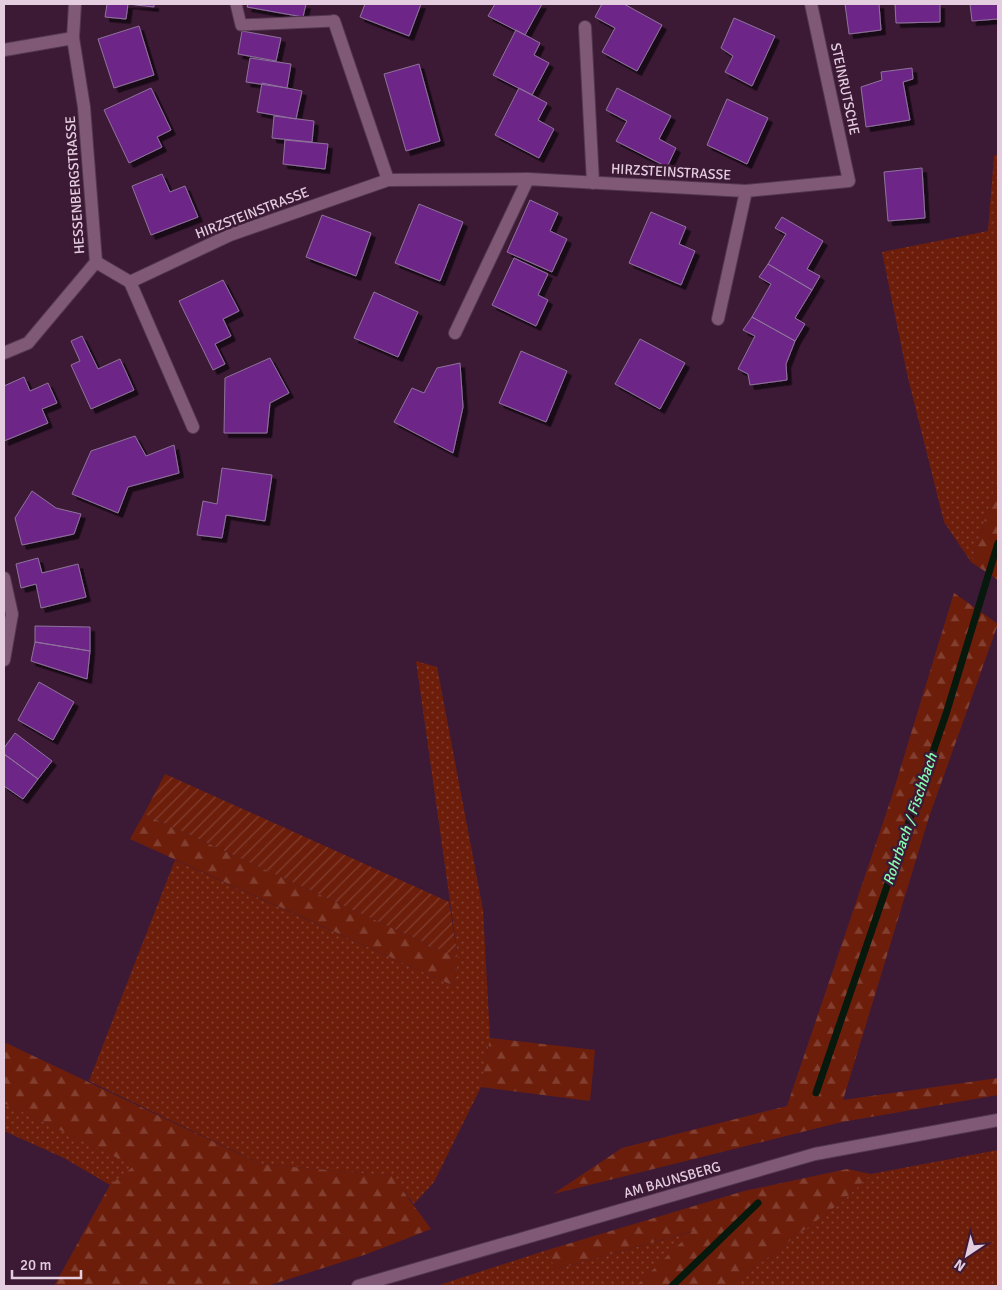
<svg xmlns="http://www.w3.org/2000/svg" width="1002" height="1290" font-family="Signika,sans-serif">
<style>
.grass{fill:url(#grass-dots)}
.forest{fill:url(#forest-firs)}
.garden{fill:url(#garden-furrows)}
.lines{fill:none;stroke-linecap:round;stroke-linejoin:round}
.stream{stroke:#07180d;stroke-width:7}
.building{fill:#6d2888;stroke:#8e739b;filter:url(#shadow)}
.service-casing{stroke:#54384f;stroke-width:13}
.minor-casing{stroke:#54384f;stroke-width:14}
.secondary-casing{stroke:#54384f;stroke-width:14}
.service{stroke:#805977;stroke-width:11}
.minor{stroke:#805977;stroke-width:12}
.secondary{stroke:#805977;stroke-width:12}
.labels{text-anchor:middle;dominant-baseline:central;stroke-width:5;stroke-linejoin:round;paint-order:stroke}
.street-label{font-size:14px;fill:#e3cdde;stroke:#3c1a36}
.water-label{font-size:15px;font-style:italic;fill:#85feb2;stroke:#3c1a36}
</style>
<defs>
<pattern id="grass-dots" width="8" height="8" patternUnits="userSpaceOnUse" patternTransform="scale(1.25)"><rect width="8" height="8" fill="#6d1e0b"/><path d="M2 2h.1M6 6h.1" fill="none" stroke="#823e2e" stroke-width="1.8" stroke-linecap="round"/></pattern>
<pattern id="forest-firs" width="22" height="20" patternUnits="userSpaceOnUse" patternTransform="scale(1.25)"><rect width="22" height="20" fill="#6d1e0b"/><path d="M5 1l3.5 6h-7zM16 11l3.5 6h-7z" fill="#823e2e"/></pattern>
<pattern id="garden-furrows" width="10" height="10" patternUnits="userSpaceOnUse" patternTransform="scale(1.25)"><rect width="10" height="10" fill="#6d1e0b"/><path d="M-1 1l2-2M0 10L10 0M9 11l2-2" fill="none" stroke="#823e2e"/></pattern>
<filter id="shadow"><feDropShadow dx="4.5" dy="4.5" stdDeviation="0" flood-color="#0009"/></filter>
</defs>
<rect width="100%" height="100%" fill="#3c1a36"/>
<!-- grass -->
<path class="grass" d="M998,154v326l-27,82 -27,-40 -37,-148 -25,-122 106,-21 6,-75z
M416,661l21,6 46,243 7,128 -9,49 -47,95 -20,22 -23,-28 -130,-12 -172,-83 86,-221 279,126 4,-28z
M4,1103l131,63 -25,19 -46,-27 -60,-27z
M998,1150v136h-268l114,-86 27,-26z
M694,1231l-58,55h-200l108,-35 13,18z"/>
<!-- forest -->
<path class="forest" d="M998,479v101l-27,-18z
M954,593l44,31 -69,193 -86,283 155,-22v17l-156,27 -289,72 69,-46 165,-42 104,-307z
M144,814l314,144 -4,28 -324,-147z
M490,1038l105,12 -5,51 -109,-14z
M4,1042l257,122 131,12 39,53 -64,25 -100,32h-213l56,-101 24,-19 -130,-63z
M847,1169l24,5 -27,26 -114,86h-94l57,-55 -136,38 -13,-18 200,-60z"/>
<!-- garden -->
<path class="garden" d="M165,774l284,128 9,56 -314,-144z"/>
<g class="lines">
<!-- stream -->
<path class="stream" d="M816,1093l130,-379 52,-171
M672,1286l86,-83"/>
</g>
<!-- building -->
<path class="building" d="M107,4h47v3l-26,-3 -2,15 -21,-2z
M248,4h58l-3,13 -56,-10z
M365,4h56l-12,32 -49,-19z
M495,4h47l-17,31 -37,-19z
M602,4h22l38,21 -25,46 -35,-19 13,-24 -20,-11z
M845,4h34l2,26 -32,4z
M895,4h45v18l-44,1z
M970,4h28v15l-26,2z
M734,18l41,18 -23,50 -27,-14 8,-16 -12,-8z
M139,26l15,49 -40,13 -16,-49z
M516,30l24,13 -6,12 15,8 -17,32 -39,-20z
M242,31l39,7 -5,23 -38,-7z
M250,58l41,6 -4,24 -41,-6z
M419,64l21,77 -34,10 -22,-77z
M912,68l1,11 -10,3 7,38 -44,7 -5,-40 21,-7 -1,-8z
M262,83l40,8 -6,28 -39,-7z
M151,88l20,42 -14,7 5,10 -33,16 -25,-53z
M519,88l28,15 -9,17 16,9 -15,29 -44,-23z
M617,88l54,28 -12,23 17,9 -9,19 -51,-26 11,-20 -21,-11z
M727,99l41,19 -21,46 -40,-19z
M274,116l40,5 -2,21 -40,-4z
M285,140l43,4 -3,25 -42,-5z
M922,168l3,50 -37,3 -4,-49z
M162,174l8,18 15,-6 13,31 -47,18 -19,-49z
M530,200l28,13 -8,18 17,8 -15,33 -45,-20z
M419,204l44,18 -23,59 -45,-18z
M651,212l35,15 -7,17 16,7 -14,34 -52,-22z
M322,215l49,18 -15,43 -50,-19z
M782,217l41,24 -16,28 13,7 -8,14 -44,-26 18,-30 -11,-6z
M514,258l34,16 -10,21 10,5 -12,26 -44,-21z
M768,264l44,26 -17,28 10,6 -10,17 -43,-24 19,-33 -12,-7z
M223,280l16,31 -16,8 8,17 -16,8 10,20 -12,6 -34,-69z
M374,292l44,20 -20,45 -44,-19z
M752,317l43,24 -9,23 1,16 -37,5 -2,-11 -10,-5 17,-33 -12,-6z
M82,336l16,33 22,-10 14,31 -43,19 -20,-44 9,-4 -9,-20z
M640,339l45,24 -25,46 -45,-25z
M521,351l46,20 -21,51 -47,-19z
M270,358l19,35 -19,10 -3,30h-43l1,-55z
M460,363l3,44 -10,46 -59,-31 18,-34 12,5 13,-25z
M24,377l6,14 18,-8 9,20 -15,6 6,14 -44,18v-55z
M135,436l11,20 28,-11 5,28 -51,14 -10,26 -46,-19 19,-43z
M222,468l50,7 -7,46 -39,-6 -4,23 -25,-3 6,-34 14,3z
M32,491l24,17 25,6 -7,20 -52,11 -7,-27z
M38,558l4,15 36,-9 8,33 -45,11 -5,-24 -15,4 -5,-24z
M35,626l55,1v24l-55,-9z
M35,642l55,9 -3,28 -56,-18z
M39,682l35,20 -21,38 -35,-20z
M15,733l37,28 -14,18 -34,-25v-6z
M4,754l34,25 -15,20 -19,-13z"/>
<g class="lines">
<defs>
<path id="service" d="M236,4l5,21 93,-4"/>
<path id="minor" d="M334,21l54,159
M585,27l8,156
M4,50l69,-12
M96,262l34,20 100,-47 158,-55 140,-1 218,12 103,-10 -38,-177
M130,282l63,145
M718,319l28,-128
M455,333l73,-154
M4,353l24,-10 68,-81 -12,-155 -11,-69 2,-34
M4,578l8,36 -8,46"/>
<path id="secondary" d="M358,1286l457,-132 183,-34"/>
</defs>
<!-- service casing -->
<use href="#service" class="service-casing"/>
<!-- minor casing -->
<use href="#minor" class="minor-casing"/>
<!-- secondary casing -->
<use href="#secondary" class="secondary-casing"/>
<!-- service -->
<use href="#service" class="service"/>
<!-- minor -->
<use href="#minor" class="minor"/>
<!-- secondary -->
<use href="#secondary" class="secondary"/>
</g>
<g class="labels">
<!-- street labels -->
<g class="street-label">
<text transform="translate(845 89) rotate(78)">STEINRUTSCHE</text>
<text transform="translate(671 172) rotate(3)">HIRZSTEINSTRASSE</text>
<text transform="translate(75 185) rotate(-94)">HESSENBERGSTRASSE</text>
<text transform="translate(252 213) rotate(-21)">HIRZSTEINSTRASSE</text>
<text transform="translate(672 1180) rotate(-16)">AM BAUNSBERG</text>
</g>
<!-- water labels -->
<g class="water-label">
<text transform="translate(910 819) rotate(-71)">Rohrbach / Fischbach</text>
</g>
</g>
<!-- border -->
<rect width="1002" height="1290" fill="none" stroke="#e3cdde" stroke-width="10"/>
<!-- north arrow -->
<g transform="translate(967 1255) rotate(215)" stroke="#3c1a36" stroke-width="4" paint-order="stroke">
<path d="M0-4L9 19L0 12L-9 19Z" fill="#e3cdde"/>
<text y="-8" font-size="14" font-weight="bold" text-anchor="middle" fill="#e3cdde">N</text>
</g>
<!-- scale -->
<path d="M12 1270v8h69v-8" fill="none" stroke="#e3cdde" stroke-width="2.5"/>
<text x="20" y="1270" font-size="15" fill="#e3cdde" stroke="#3c1a36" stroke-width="4" paint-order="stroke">20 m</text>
</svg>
